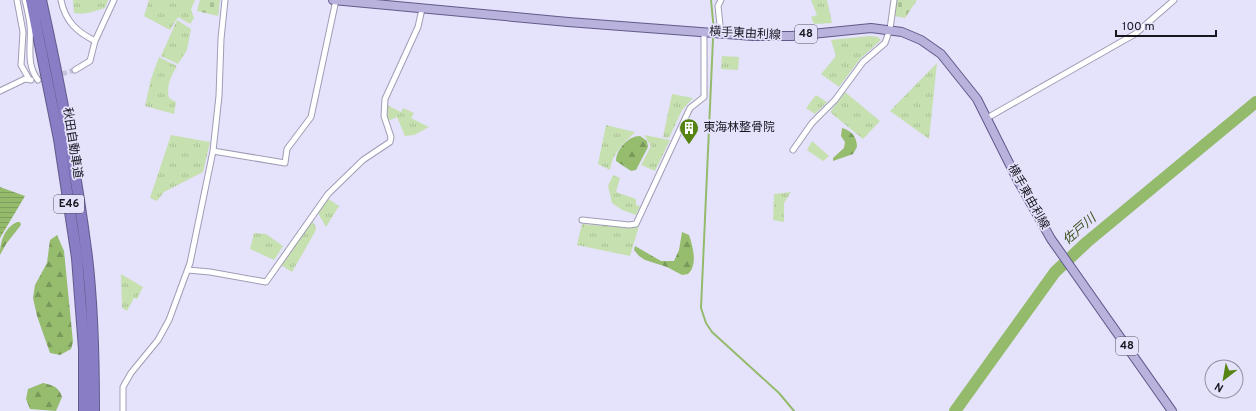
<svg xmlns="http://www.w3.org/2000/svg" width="1256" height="411" font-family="Overpass,'Noto Sans JP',sans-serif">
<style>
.grass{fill:url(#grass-tufts)}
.forest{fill:url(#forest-firs)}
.cemetery{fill:url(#cemetery-stones)}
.water{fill:url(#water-rules)}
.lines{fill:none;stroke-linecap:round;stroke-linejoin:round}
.stream{stroke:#94bb6c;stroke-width:2}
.river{stroke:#94bb6c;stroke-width:12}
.street-tunnel{stroke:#c6c3db;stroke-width:5;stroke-dasharray:5 2.5;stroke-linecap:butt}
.street-casing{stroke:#9f9db5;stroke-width:7}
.primary-casing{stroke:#615a8b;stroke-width:10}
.highway-casing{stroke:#615a8b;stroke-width:12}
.street{stroke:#fff;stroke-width:5}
.primary{stroke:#b8b2dc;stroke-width:8}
.highway{stroke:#897ec5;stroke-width:10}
.labels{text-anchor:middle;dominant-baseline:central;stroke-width:3.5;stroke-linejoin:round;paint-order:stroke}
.shield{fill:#e5e2fc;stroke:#555361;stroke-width:1}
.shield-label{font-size:11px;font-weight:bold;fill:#17161f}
.street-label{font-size:12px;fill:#17161f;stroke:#e5e2fc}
.poi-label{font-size:12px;fill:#17161f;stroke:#e5e2fc;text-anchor:start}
.water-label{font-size:13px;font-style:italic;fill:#39521b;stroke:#e5e2fc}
</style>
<defs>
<pattern id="grass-tufts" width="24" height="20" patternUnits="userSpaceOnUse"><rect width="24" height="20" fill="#c6e0af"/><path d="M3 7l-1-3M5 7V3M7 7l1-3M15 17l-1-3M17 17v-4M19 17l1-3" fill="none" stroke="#a9bf96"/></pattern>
<pattern id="forest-firs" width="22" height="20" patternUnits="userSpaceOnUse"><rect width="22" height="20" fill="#96bd6e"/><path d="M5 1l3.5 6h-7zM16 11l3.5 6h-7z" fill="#79995a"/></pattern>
<pattern id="cemetery-stones" width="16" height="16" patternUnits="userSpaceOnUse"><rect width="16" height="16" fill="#c6e0af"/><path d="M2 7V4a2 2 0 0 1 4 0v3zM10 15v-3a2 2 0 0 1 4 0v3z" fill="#a9bf96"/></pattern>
<pattern id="water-rules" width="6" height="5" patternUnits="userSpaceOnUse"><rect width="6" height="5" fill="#94bb6c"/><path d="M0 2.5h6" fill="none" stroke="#7fa05d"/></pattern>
</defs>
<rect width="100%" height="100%" fill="#e5e2fc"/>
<!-- grass -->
<path class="grass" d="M73,0h35l-3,8c-10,3 -20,7 -31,5z
M149,0h46l-4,9 3,9 -4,6 -12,-7 -8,13 -26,-14z
M811,0h16l5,23 -18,1 -3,-7 6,-2z
M177,20l14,9 -4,21 -9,14 -17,-8z
M870,36l8,1 3,3 -21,19 -21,28 -18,-13 15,-18 -5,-16z
M722,56l17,1 -1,13 -17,-1z
M159,57l18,9c-6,10 -11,20 -8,32l7,4 -2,12 -29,-8 6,-27z
M937,63l-8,76 -39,-28z
M845,92l35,29 -17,18 -33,-27z
M672,94l21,4 -11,12 -13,28 -6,-1z
M816,95l11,7 -12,12 -9,-6z
M387,105l14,7 2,-4 11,5 -3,5 18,9 -15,8 -9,1 -8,-19 -9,4z
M606,125l29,7c-12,12 -23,21 -25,38l-12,-6z
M171,135l39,7 -7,30 -39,20 -7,9 -7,-3z
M644,135l26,5 -15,31 -14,-6 10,-19z
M812,141l17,15 -6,5 -16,-11z
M613,175l7,3 -4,14 20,7v6l4,1 -4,9 -14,-5 -10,-7 -4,-17z
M791,192l-7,11v19l-11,-2 1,-26z
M327,198l12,8 -13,21 -8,-14z
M312,220l4,8 -1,4 -23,40 -11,-7z
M582,224l49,4 8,-2 -9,30 -53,-11z
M254,233l12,1 17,12 -9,14 -24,-11z
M121,274l22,13 -6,12 -3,-1 -7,13 -5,-3z"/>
<!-- forest -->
<path class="forest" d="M842,128c9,2 15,9 15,19l-4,7 -20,7v-3l11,-10 1,-6 -4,-6z
M640,136l7,5 1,6 -12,23 -5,1 -15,-10c0,-11 12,-25 24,-25z
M17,222h3l1,3 -15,19 -6,11c0,-13 4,-27 17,-33z
M682,232l7,3c4,12 9,30 -1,39l-6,1 -15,-8 -22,-7 -6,-4 -5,-6 1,-4 26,15h13l5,-11z
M57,235l7,16 9,91 -2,7 -11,6 -10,-2 -13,-37 -4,-18 2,-13 12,-22 3,-23z
M43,383c10,2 16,4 19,14l-6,14 -26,-2 -4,-10 2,-10z"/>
<!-- cemetery -->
<path class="cemetery" d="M200,0h20l-2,16 -21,-5z
M897,0h20l-12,18 -11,-2z"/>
<!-- water -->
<path class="water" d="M0,187l25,9 -25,42z"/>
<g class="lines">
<!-- stream -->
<path class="stream" d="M711,0l3,31
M713,39l-12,269 5,15 6,9 67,61 15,18"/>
<!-- river -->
<path class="river" d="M955,411l100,-139 32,-30 169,-140"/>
<!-- street-tunnel -->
<path class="street-tunnel" d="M55,76l20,-6"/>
<defs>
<path id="street" d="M17,0l6,32 -2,33 8,14
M25,0c2,8 4,17 5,25 2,20 -5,38 8,55
M61,0c4,21 16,32 34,41
M721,0l-3,6 3,28
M75,70l15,-9 5,-20 19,-41
M0,91l25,-12 6,1
M987,118l148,-84 39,-34
M793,150l19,-27 23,-23 28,-38 22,-19 5,-14 4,-29
M213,151l72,12 2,-14 24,-32 25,-117
M582,220l47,5 7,-1 54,-116 14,-11v-65
M188,270l22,2 56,10 62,-88 35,-34 27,-18 1,-5 -7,-21 1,-17 33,-72 4,-18
M123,411v-24l8,-14 27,-33 11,-20 21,-57 23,-112 6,-55 2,-57 4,-39"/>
<path id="primary" d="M333,0l235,22 185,14h39l79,-8 31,4 19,8 20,14 36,45 41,82 33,58 121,172"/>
<path id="highway" d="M31,0l28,139 18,119 7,91v62
M41,0c19,85 35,171 46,257 6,51 7,103 7,154"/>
</defs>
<!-- street casing -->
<use href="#street" class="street-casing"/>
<!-- primary casing -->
<use href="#primary" class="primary-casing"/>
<!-- highway casing -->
<use href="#highway" class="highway-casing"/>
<!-- street -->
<use href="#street" class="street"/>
<!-- primary -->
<use href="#primary" class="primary"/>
<!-- highway -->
<use href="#highway" class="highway"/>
</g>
<!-- icons -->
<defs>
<symbol id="building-pin" viewBox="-11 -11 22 30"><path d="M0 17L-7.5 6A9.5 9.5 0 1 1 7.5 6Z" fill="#568413" stroke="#e5e2fc"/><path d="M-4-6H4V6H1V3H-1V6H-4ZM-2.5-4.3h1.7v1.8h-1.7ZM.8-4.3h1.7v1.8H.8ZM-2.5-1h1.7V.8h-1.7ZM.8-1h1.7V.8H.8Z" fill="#fff"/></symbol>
</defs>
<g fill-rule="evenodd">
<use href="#building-pin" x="678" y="117" width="22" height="30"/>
</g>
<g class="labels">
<!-- shield labels -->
<g class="shield">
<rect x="795" y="25" width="22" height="18" rx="3"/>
<rect x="54" y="195" width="30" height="18" rx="3"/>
<rect x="1116" y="337" width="22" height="18" rx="3"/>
</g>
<g class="shield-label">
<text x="806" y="34">48</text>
<text x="69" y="204">E46</text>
<text x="1127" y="346">48</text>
</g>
<!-- street labels -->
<g class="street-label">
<text transform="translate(745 34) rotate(3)">横手東由利線</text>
<text transform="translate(72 143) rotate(81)">秋田自動車道</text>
<text transform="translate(1028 197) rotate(61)">横手東由利線</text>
</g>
<!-- poi labels -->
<g class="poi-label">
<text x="703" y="128">東海林整骨院</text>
</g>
<!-- water labels -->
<g class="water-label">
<text transform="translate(1080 230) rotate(-41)">佐戸川</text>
</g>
</g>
<!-- north arrow -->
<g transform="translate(1224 379) rotate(211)"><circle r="19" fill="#e5e2fc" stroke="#9390a4"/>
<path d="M0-3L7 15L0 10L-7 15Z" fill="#568413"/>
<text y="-6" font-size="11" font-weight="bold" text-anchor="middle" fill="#17161f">N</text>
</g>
<!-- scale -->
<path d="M1116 30v6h100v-6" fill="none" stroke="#17161f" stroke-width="2"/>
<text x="1122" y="30" font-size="12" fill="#17161f" stroke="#e5e2fc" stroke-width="3" paint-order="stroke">100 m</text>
</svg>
